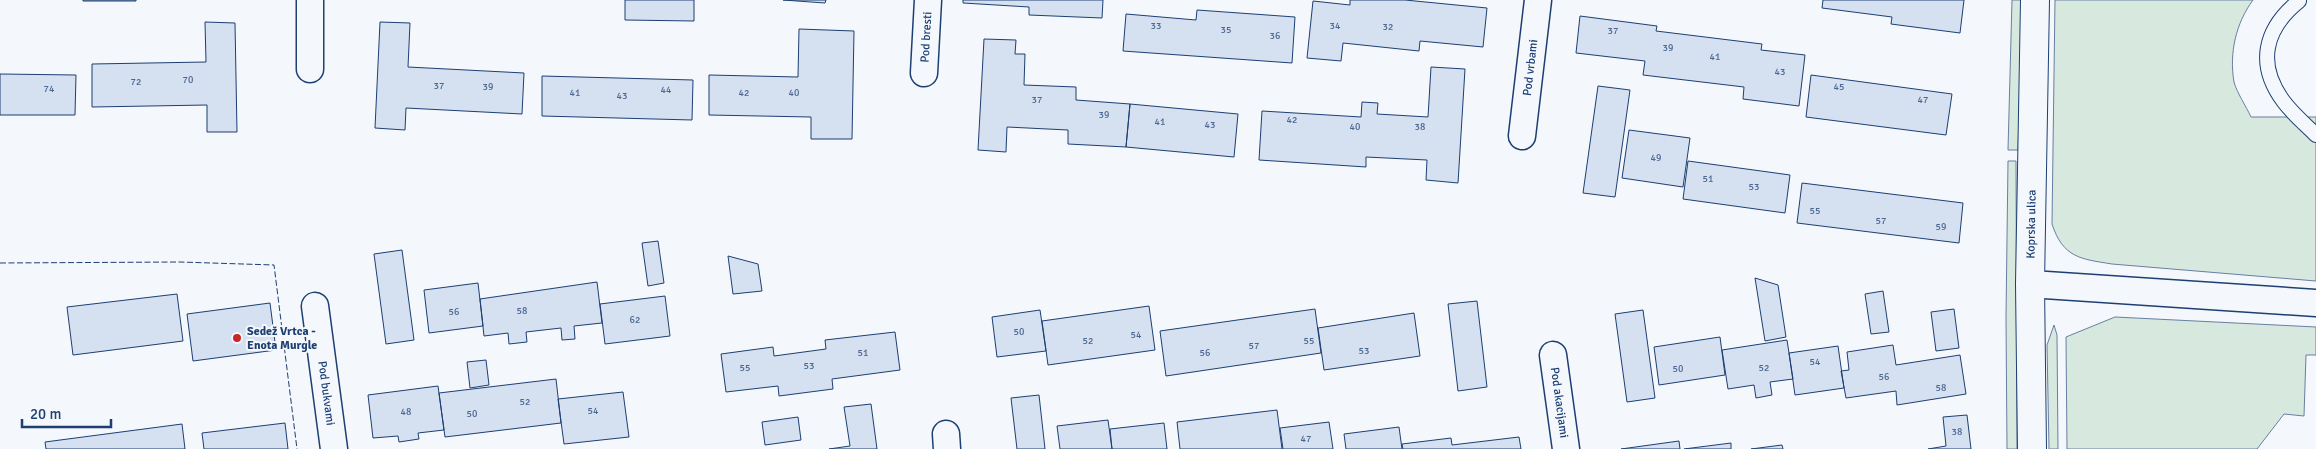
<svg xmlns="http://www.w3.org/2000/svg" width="2316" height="449" font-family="Signika,sans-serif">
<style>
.green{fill:#d7e8df;stroke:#687fa3}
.building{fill:#d5e0f0;stroke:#1d3f73}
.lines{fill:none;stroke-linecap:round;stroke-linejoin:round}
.lane-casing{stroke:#1d3f73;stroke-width:16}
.street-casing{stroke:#1d3f73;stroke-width:29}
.secondary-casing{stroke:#1d3f73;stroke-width:30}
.lane{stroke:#f4f7fb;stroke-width:14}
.street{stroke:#f4f7fb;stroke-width:26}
.secondary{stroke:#f4f7fb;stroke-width:28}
.fence{stroke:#1d3f73;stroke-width:1;stroke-dasharray:6 2.5;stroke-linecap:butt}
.poi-dot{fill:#c62828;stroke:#f4f7fb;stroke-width:2}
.labels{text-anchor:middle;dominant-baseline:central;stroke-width:4;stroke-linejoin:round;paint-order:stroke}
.number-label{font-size:10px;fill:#4b6792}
.street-label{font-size:12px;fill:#1d3f73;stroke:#f4f7fb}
.poi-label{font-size:12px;font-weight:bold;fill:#1d3f73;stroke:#f4f7fb;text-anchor:start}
</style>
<rect width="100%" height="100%" fill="#f4f7fb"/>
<!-- green -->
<path class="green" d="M2012,0h10l-4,150h-10z
M2055,0h198c-17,23 -24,53 -19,82 3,11 12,24 17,35h65v164l-204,-17c-31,-5 -49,-6 -60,-40z
M2008,161h8l1,288h-10l-1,-131z
M2115,317l201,10v28h-10l-2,61 -20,-2 -27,35h-190l-1,-112z
M2054,325l3,10 1,114h-9l-2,-104z"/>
<!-- building -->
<path class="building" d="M83,0h53v1h-53z
M625,0h69v21l-69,-1z
M783,0h43l-1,3z
M963,0h140l-1,18 -73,-3v-8l-66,-4z
M1350,0h55l82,8 -4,39 -63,-6 -1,10 -76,-8 -2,18 -34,-3 6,-57 37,4z
M1823,0h141l-4,33 -69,-9 1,-7 -70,-9z
M1197,10l98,7 -3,46 -169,-12 3,-37 70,6z
M1580,16l77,10 -1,5 106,13 -1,6 44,5 -6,51 -56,-7 1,-12 -101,-12 2,-14 -69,-8z
M205,22l30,1 2,109h-30v-27l-115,2v-43l114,-2z
M380,22l30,1 -2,44 116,6 -2,41 -116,-6 -1,22 -30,-2z
M799,29l55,2 -2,108h-41v-22l-102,-2v-40l89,2z
M984,39l32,1 -1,14h10l-1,31 52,2v13l54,4 -4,43 -58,-3v-14l-61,-3 -1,25 -28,-2z
M1431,67l34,2 -7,114 -32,-3 1,-20 -61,-3v10l-107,-7 3,-49 99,6 1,-15 16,1 -1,11 51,3z
M0,74l76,1 -1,40h-75z
M1811,75l141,19 -6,41 -140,-18z
M542,76l151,4 -1,40 -150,-4z
M1598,86l32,4 -15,107 -32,-4z
M1130,104l108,10 -4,43 -108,-10z
M1629,130l61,8 -7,49 -61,-9z
M1688,161l102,14 -5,38 -102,-14z
M1802,183l161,20 -4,40 -162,-20z
M658,241l6,42 -16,3 -6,-43z
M402,250l12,90 -28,4 -12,-90z
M728,256l30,8 4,27 -29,3z
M1755,278l23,7 8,52 -21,4z
M597,282l5,41 -28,3 1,13 -13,1 -1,-12 -35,4 1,10 -18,2 -1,-11 -24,3 -4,-37z
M478,283l5,43 -54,7 -5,-43z
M1883,291l6,41 -18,2 -6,-40z
M177,294l6,47 -110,14 -6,-48z
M665,296l5,40 -65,8 -5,-40z
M1477,301l10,86 -29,4 -10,-87z
M270,303l6,47 -83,11 -6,-47z
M1149,306l6,44 -107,15 -6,-44z
M1315,309l6,44 -155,23 -6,-45z
M1954,309l5,39 -23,3 -5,-39z
M1040,310l6,41 -49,6 -5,-40z
M1643,310l12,88 -28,4 -12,-88z
M1414,313l6,43 -96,14 -6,-42z
M895,332l5,38 -68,9 1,10 -54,7 -1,-10 -52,6 -5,-38 52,-7 1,9 52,-7 -1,-9z
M1720,337l5,38 -66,10 -5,-38z
M1787,340l6,39 -23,3 2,13 -16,3 -2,-13 -26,4 -6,-39z
M1893,345l3,20 64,-10 6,39 -69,11 -1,-14 -50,7 -5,-27 8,-1 -2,-18z
M1838,346l6,42 -49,7 -6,-42z
M486,360l3,25 -19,3 -3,-26z
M556,379l5,44 -116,14 -6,-44z
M438,386l6,44 -26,3 1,6 -20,3 -1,-6 -25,2 -5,-43z
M623,392l6,45 -65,7 -6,-45z
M1039,395l6,54h-28l-6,-51z
M871,404l6,45h-48l21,-3 -6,-39z
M1277,410l5,39h-102l-3,-27z
M1967,415l4,34h-43l18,-3 -3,-29z
M798,417l3,23 -36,5 -3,-23z
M1108,420l4,29h-52l-3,-23z
M1329,422l4,27h-50l-3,-21z
M285,423l3,26h-84l-2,-16z
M1164,423l3,26h-55l-2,-20z
M182,424l3,25h-139l-1,-7z
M1399,427l3,22h-56l-2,-15z
M1519,437l2,12h-118l-1,-5 49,-6 1,7z
M1679,441l1,8h-59z
M1731,443v6h-47z
M1782,445l1,4h-32z"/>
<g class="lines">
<defs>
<path id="lane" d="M2299,1c-35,28 -43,64 -15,101 9,12 21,22 32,33"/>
<g id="street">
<path d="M310,0v69"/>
<path id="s1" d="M924,73l4,-73"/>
<path id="s2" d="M1522,136l16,-136"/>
<path d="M2030,284l286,19"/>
<path id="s3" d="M315,306l19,143"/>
<path id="s4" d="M1553,355l13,94"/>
<path d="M946,434l1,15"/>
</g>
<g id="secondary">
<path id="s5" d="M2032,449l-2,-165 5,-284"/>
</g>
</defs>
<!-- lane casing -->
<use href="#lane" class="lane-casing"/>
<!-- street casing -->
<use href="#street" class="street-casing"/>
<!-- secondary casing -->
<use href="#secondary" class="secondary-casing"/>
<!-- lane -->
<use href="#lane" class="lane"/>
<!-- street -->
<use href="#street" class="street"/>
<!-- secondary -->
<use href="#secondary" class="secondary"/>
<!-- fence -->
<path class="fence" d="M0,263l180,-1 94,3 23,184"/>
</g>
<!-- markers -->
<circle class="poi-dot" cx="237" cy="338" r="5"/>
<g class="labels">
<!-- number labels -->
<g class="number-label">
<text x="1156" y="26">33</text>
<text x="1335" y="26">34</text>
<text x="1388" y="27">32</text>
<text x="1226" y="30">35</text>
<text x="1613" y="31">37</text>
<text x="1275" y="36">36</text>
<text x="1668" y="48">39</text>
<text x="1715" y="57">41</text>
<text x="1780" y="72">43</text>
<text x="188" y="80">70</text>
<text x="136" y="82">72</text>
<text x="439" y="86">37</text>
<text x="488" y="87">39</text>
<text x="1839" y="87">45</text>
<text x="49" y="89">74</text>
<text x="666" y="90">44</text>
<text x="575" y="93">41</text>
<text x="744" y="93">42</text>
<text x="794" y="93">40</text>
<text x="622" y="96">43</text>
<text x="1037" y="100">37</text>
<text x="1923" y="100">47</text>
<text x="1104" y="115">39</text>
<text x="1292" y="120">42</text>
<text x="1160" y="122">41</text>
<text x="1210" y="125">43</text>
<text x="1355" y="127">40</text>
<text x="1420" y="127">38</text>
<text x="1656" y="158">49</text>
<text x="1708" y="179">51</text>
<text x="1754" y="187">53</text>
<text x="1815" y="211">55</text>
<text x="1881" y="221">57</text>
<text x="1941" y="227">59</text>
<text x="522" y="311">58</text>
<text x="454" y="312">56</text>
<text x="635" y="320">62</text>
<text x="1019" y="332">50</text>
<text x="1136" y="335">54</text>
<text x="1088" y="341">52</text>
<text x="1309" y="341">55</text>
<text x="1254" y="346">57</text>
<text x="1364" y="351">53</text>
<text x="863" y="353">51</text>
<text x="1205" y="353">56</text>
<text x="1815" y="362">54</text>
<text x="809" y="366">53</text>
<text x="745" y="368">55</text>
<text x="1764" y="368">52</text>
<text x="1678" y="369">50</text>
<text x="1884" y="377">56</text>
<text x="1941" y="388">58</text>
<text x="525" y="402">52</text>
<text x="593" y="411">54</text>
<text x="406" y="412">48</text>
<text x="472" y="414">50</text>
<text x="1957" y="432">38</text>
<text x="1306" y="439">47</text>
</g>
<!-- street labels -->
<g class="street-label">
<text stroke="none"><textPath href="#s1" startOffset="36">Pod bresti</textPath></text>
<text stroke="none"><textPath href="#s2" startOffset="69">Pod vrbami</textPath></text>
<text stroke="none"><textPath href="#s5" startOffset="225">Koprska ulica</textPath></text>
<text stroke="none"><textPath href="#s3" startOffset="88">Pod bukvami</textPath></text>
<text stroke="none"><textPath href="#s4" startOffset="48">Pod akacijami</textPath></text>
</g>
<!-- poi labels -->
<g class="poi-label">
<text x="247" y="331">Sedež Vrtca -<tspan x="247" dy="14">Enota Murgle</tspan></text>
</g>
</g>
<!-- scale -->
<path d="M22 419v8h89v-8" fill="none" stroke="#1d3f73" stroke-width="2.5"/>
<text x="30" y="419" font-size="15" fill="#1d3f73" stroke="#f4f7fb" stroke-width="4" paint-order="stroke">20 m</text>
</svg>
